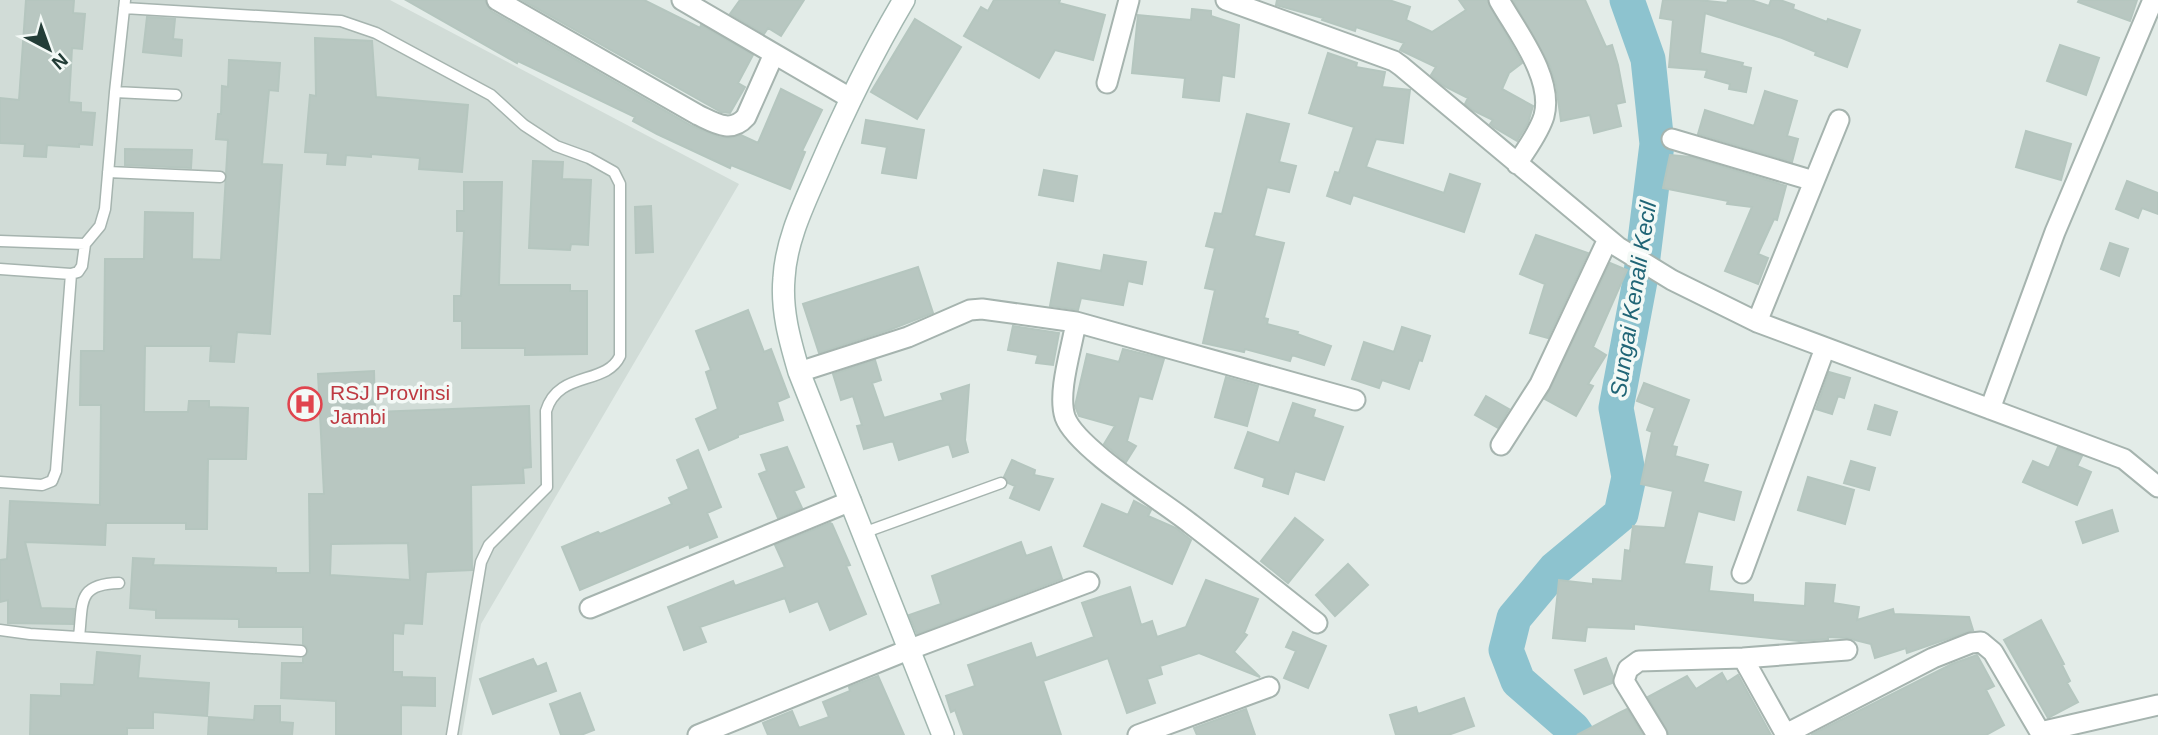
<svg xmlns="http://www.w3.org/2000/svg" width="2158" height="735" font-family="Helvetica,sans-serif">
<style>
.built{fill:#d1dcd7}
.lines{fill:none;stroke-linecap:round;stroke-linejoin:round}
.river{stroke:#8dc3cf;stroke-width:35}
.building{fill:#b8c7c1;stroke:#b5c6bf;stroke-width:2;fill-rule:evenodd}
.lane-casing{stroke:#a6b4af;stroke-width:13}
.street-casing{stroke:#a6b4af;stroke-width:23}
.secondary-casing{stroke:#a2b7b0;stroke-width:24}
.lane{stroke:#fff;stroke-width:10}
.street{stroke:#fff;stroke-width:19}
.secondary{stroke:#fff;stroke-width:21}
.labels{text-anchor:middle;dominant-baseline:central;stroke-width:7;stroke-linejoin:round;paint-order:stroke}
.health-label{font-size:21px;fill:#be3a42;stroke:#f3f9f6;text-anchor:start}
.water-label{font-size:23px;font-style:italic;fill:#206576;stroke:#f3f9f6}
</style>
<rect width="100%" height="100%" fill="#e3ece8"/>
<!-- built -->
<path class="built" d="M0,0h390l349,184 -258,440 -19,111h-462z"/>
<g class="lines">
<!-- river -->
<path class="river" d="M1577,735l-4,-6 -55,-48 -12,-31 8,-32 41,-49 66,-55 8,-37 -13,-69 24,-127 17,-137 -9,-85 -21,-59"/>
</g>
<!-- building -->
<path class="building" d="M26,0h48l-1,13 12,1 -3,35 -10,-1 -3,54 12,1v9l14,1 -3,32 -13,-1v3l-32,-2 -1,12 -22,-1 1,-12 -25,-1v-45l19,2z
M406,0h79l6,11 201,115 27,11 11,1 11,-3 17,8 23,-54 41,21 -20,41 3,1 -15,37 -59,-24 -1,3 -73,-34 -24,-13 2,-4 -117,-56 -1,2z
M522,0h122l56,28 1,-3 52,30 -15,28 7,4 -15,26 -9,-1z
M740,0h64l-23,36 -13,-8 -4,6 -34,-20z
M994,0h66l-1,3 46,12 -12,45 -38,-10 -16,28 -75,-42 17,-29 7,4z
M1277,0h112l21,7 -4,13 26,12 34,-22 -7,-10h28l35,63 -13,10 -7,16 31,17 -5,17 -11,18 -22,-13 -5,-4 3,-4 -19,-9 -9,-7 3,-6 -24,-12 -13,-11 5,-8 -36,-17 4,-7 -48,-16 -1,4 -33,-11 1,-2 -47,-13z
M1513,0h72l21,47 6,-2 6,20 7,37 -9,2 5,22 -27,7 -4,-18 -29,6 -5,-36 -6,-19z
M1663,0h35l29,3 1,-3h23l18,6 2,-6h9l14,5 -1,4 34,13 1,-3 32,11 -13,37 -32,-12 1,-3 -34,-14 -77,-25 -5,40 43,10 -1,3 9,2 -5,24 -17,-3 1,-5 -25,-7 2,-7 -38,-3 4,-47 -13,-2z
M2079,0h58l-7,21 -52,-19z
M1192,9l19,2v5l28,9 -5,52 -12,-2 -3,26 -36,-4 2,-19 -53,-5 6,-58 53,5z
M147,17l28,2 -2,20 9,1 -1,16 -38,-4z
M915,19l46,28 -44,72 -46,-27z
M315,38l57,3 4,56 92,8 -6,67 -43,-3 1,-11 -49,-4v3l-25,-2 -1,10 -18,-1 1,-11 -23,-1 5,-57 6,1z
M2060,45l39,13 -13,37 -39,-14z
M1328,53l29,10 -1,4 29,5 -3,15 28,3 -7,53 -27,-4 -10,28 78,26 6,-19 30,10 -16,48 -111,-37 -3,9 -23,-8 8,-24 4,1 15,-46 -45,-14z
M229,60l51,3 -2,28 -9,-1 -7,74 20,1 -12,169 -33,-2 -3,30 -24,-1 1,-15h-66l-1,66h44l1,-11h20v6l39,1 -2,51h-38l-1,70h-21v-6h-80l-1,22 -80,-3 16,66 33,1 -1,15 -65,-1v-23l-8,2v-42l7,-1 3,-58 90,4 1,-100h-21l1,-54h23l1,-92h39l1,-47 48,1 -1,46 29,1 7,-120 -12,-1 2,-25h3l1,-28 6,1z
M1765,91l32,10 -10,35 11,3 -6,23 -94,-28 7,-24 49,16z
M1247,114l42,10 -10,38 17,4 -7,26 -22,-5 -13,49 30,7 -20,75 4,1 -1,5 31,8 -1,2 34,12 -7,19 -32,-10 -2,6 -45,-12 -1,3 -41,-9 12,-53 -10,-2 10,-40 -9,-2 9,-33 7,1z
M866,120l58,10 -8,48 -34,-5 5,-26 -25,-4z
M2026,131l45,13 -10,36 -45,-13z
M125,149l67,1 -1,18 -66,-3z
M1670,155l21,2 95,29 -9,34 -3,-1 -16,35 10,4 -10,26 -33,-13 27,-64 -25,-3 1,-3 -65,-13z
M533,161l30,1 -1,17 29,1 -3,65 -17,-1 -1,6 -41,-2z
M1044,170l33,6 -4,25 -34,-6z
M2127,181l31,12v21l-16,-6 -4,10 -22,-9z
M464,182h38l-3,103h71v6h17v63l-62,1v-7h-63v-27h-8v-25h7l3,-65h-7v-20h7z
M651,206l2,46 -17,1 -1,-46z
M1536,235l52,18 -40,85 -18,-5 15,-49 -25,-10z
M2110,243l18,6 -9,27 -18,-7z
M1104,255l42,7 -4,22 -14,-3 -5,24 -42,-7 -3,12 -28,-4 8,-43 43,8z
M1610,263l17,7 -34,77 13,8 -18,29 5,2 -17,30 -31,-17z
M918,267l15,46 -44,17 -70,23 -16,-49z
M748,310l16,42 7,-3 18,48 -12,5 6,18 -45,15v2l-29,13 -13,-31 22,-10 -12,-37 5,-2 -15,-39z
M1013,326l46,7 -6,32 -17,-2 2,-8 -30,-5z
M1402,327l28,9 -8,25 -3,-1 -10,29 -27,-9 -3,8 -27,-9 12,-37 30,10z
M1123,349l41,10 -12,40 -13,-3 -12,45 9,5 -10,16 -22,-18 11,-18 -36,-10 -4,-10 12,-52 32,8z
M875,360l6,20 -9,3 12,35 59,-18 -2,-6 28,-9 -4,55 3,12 -15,5 -4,-13 -50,16 -6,-19 -29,8 -7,-23 5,-1 -9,-29 -12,4 -8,-26z
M374,371l1,41 154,-6 2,61 -8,1 1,15 -53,2 1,85 -46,2 -4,52 -18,-1 -1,11 -10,-1v39h9v5l33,1v28l-34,-1v30h-65v-34l-55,-3 1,-35h21v-5l5,-6 -1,-5 -4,-3v-17h-64v-8l-83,-1v-8l-26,-2 3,-50 21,1 -1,6 123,3v5h34l-1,-79h15l-6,-120zM408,543l2,37 -80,-5 1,-31z
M1829,372l21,6 -6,20 -6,-2 -6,18 -16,-5z
M1226,377l32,9 -11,40 -32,-9z
M1644,383l45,17 -17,46 5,1 -2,9 33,9 -5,17 38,10 -7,28 -36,-9 -14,53 28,3 -3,24 44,4v7l52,4 1,-23 29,2 -2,18 26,4 -2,13 36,-11 1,5 75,3 4,13 -66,23 -1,-5 -31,10 -4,-14 -24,-6 -19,-1v2l-29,2 -165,-17v5l-47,-2 -2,14 -32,-3 6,-58 34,4v-5l29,2 3,-31 5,1 3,-25 32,2 8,-37 -32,-7 11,-52 -5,-2 8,-22 -18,-7z
M1486,396l23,13 -11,19 -23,-13z
M1293,403l22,7 -2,7 30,10 -19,53 -29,-9 -7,23 -25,-8 2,-8 -30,-10 13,-36 31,11z
M1875,405l22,7 -7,23 -22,-6z
M787,447l17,40 -10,4 8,17 -24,10 -19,-44 8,-3 -6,-16z
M2058,447l24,9 -5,10 14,6 -14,33 -54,-23 10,-21 16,7z
M698,450l23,57 -14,6 10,24 -27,11 -1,-4 -109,46 -18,-43 36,-15 2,2 72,-30 -3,-6 20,-9 -12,-29z
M1012,460l23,10 -1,5 19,4 -14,31 -29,-12 5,-12 -7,-3 -4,-6z
M1851,461l24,7 -6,22 -25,-7z
M1808,477l46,13 -9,34 -47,-14z
M1134,501l17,9 -3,6 28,12 15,12 -19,44 -88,-38 18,-42 26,11z
M2112,510l6,21 -35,12 -7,-21z
M1295,518l28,22 -35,43 -27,-22z
M830,523l2,1 18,41 -4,1 20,48 -36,16 -12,-29 -28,11 -5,-14 -85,29 6,15 -22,8 -16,-43 65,-26 2,5 50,-19 -10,-22z
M1021,542l5,14 25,-9 11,32 -145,55 -8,-19 32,-11 -9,-28z
M1348,564l20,21 -33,31 -19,-21z
M1206,580l52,19 -14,34 3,2 -13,17 26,25 -61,-24 -39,13 2,8 -15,5 8,24 -28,10 -19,-55 -65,23 18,54h-97l-9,-25 -4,2 -5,-16 29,-10 -7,-21 63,-22 5,15 58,-21 -12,-34 48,-16 11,38 11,-4 5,16 29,-10z
M2041,620l23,44 -2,1 8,16 -3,2 11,19 -30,16 -44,-78z
M1293,632l33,14 -18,42 -24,-10 12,-27 -10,-4z
M97,652l43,4 -2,22 71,5 -2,33 -54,-4v16h-26v7h-97l1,-40 30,1v-12l33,1z
M1977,655l17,31 -8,4 18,35 -18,10h-175l141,-71z
M1606,658l7,18 -1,7 -28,11 -9,-24z
M533,659l4,8 9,-4 10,28 -63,23 -13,-35z
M1722,673l5,9 11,-7 33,60h-102l-21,-38 39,-21 9,13z
M878,676l26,59h-136l-5,-12 29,-12 7,17 30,-11 -6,-15 27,-11 -1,-4z
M580,693l14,37 -13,5h-20l-11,-31z
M1464,698l10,28 -26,9h-52l-6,-20 26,-8 2,7z
M255,706h25v16l13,1 -1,12h-84l1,-18 45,3z
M1246,709l9,26h-58l-3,-7z
M1627,709l16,26h-66l42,-22z"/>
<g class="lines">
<defs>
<path id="lane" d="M124,8l217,13 35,12 115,62 33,30 32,21 33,12 25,14 6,12v172c-14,30 -62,14 -74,55l1,76 -58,58 -8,17 -29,173
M115,92l61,3
M108,172l112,5
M0,241l85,3
M0,269l71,5 7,-2 4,-6 3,-22 15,-18 5,-17 10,-117 10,-92
M0,482l42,3 10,-4 4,-10 15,-197
M863,533l138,-50
M0,630l30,4 271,17
M79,637c4,-35 -2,-53 40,-54"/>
<path id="street" d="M497,0l201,115c17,8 33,19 48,2l28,-63
M682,0l168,98
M1226,0l168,61 7,5 217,181 54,33 85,42 367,137 34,28
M1499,0c18,32 55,78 45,116 -5,17 -18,33 -27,48
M1107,83l22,-83
M1672,139l142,42
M1076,322c-4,26 -19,70 -11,95 11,31 97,84 126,107 42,32 84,66 126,99
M1757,322l82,-202
M799,372l109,-35 62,-27 12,-1 94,13 279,78
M1990,409l65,-177 98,-232
M1501,445l39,-61 68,-145
M1742,573l83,-225
M590,608l261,-107
M1743,658l43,77
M1786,734l147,-76 38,-15 10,-1 12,10 47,80 118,-27
M698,735l210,-85 181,-68
M1138,735l131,-48
M1657,735l-33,-54 4,-12 11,-8 104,-3 104,-8"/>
<path id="secondary" d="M904,0c-32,54 -59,109 -84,167 -15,35 -34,72 -36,111 -3,33 6,63 15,94l144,363"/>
</defs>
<!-- lane casing -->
<use href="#lane" class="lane-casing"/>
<!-- street casing -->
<use href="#street" class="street-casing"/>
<!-- secondary casing -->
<use href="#secondary" class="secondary-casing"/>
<!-- lane -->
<use href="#lane" class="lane"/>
<!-- street -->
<use href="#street" class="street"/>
<!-- secondary -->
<use href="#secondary" class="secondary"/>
</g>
<!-- icons -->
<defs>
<symbol id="hospital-ring" viewBox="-11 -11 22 22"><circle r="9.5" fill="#f3f9f6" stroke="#e0444e" stroke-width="1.5"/><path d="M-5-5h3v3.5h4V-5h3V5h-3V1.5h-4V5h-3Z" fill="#e0444e"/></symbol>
</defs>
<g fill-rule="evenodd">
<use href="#hospital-ring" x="286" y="385" width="38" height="38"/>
</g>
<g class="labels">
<!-- health labels -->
<g class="health-label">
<text x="330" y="392">RSJ Provinsi<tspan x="330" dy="24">Jambi</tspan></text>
</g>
<!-- water labels -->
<g class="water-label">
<text transform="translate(1633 299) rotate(-81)">Sungai Kenali Kecil</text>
</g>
</g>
<!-- north arrow -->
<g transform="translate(49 49) rotate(139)" stroke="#f3f9f6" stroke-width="5" paint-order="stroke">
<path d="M0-5L12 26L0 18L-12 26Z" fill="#233d37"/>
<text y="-10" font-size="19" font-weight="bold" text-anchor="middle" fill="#233d37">N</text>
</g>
</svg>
